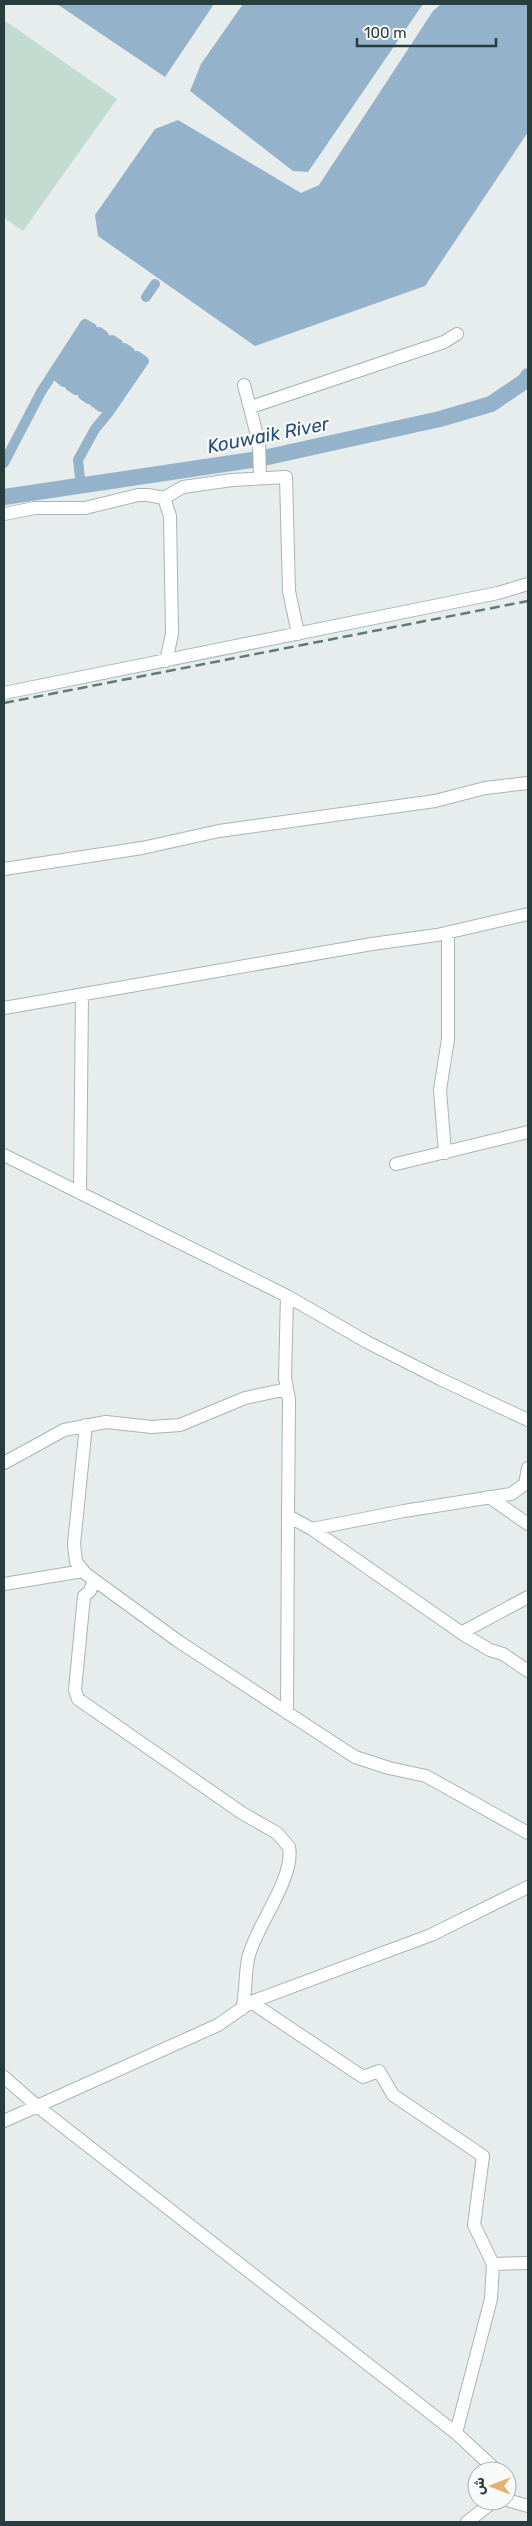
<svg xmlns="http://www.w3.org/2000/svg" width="532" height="2526" font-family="Rubik,'Noto Naskh Arabic',sans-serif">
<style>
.green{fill:#c2dcd1}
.water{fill:#95b2cb}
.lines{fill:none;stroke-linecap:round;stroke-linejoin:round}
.canal{stroke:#95b2cb;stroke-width:10}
.river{stroke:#95b2cb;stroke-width:16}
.minor-casing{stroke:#a9b5b4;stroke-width:14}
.minor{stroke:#fff;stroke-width:12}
.rail{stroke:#627879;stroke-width:2.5;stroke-dasharray:10 5;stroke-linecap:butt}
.labels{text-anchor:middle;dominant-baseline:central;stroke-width:4.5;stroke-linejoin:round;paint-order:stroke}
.water-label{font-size:19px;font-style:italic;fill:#274f73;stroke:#f7faf9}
</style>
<rect width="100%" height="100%" fill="#e6edec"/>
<!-- green -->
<path class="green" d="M4,20l113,79 -94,132 -19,-13z"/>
<!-- water -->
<path class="water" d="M57,4h157l-49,73z
M243,4h180l-115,168 -15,-1 -103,-80 11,-27z
M441,4h87v128l-103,154 -170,60 -157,-110 -3,-21 60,-86 23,-9 123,73 18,-8 114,-174z"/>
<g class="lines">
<!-- canal -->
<path class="canal" d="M146,297l9,-13
M4,463l37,-71 44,-68 7,4 -33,50 5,4 35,-50 5,4 -34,50 6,4 36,-50 6,4 -35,51 6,4 35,-51 6,4 -36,50 7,5 36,-51 7,5 -35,51 -14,17 -17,31 3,27"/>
<!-- river -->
<path class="river" d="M4,497l255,-38 181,-40 51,-15 34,-23 3,-5"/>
<defs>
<path id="minor" d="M244,385l15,58 1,35
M251,407l193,-65 13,-8
M164,498l6,18 2,118 -6,27
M4,514l31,-6h50l53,-13h10l16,3 19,-11 49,-7 54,-3 3,114 9,43
M4,693l494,-100 30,-9
M4,869l138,-21 77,-17 216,-30 50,-13 43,-5
M4,1008l368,-64 65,-9 91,-21
M445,1153l-5,-63 8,-51v-106
M4,1155l283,141 80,46 73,37 88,41
M396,1164l132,-32
M80,1193l2,-197
M287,1296l-2,82 4,22 -1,116 24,13 92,-18 107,-17 14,-10 3,-16
M86,1425l-12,119 2,18 10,12 92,67 177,116 34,11 37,8 102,57
M4,1463l60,-33 42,-8 46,5 28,-2 65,-27 42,-9
M489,1497l39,27
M312,1529l154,107 24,14 13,4 25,17
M94,1580l-4,11 -6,5 -9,94 3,9 164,114 35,20 12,14c6,30 -32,78 -40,108 -5,18 -2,36 -7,54
M4,1584l79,-13
M461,1633l67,-36
M287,1713l1,-197
M251,2002l112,75 16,-6 14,24 90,61 -9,69 19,39
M4,2077l33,29 419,327
M4,2121l214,-96 33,-23 180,-67 97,-48
M497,2471l-41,-38 35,-134 2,-35 35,-1
M507,2500l21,6
M467,2522l27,-21"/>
</defs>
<!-- minor casing -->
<use href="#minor" class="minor-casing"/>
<!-- minor -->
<use href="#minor" class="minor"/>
<!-- rail -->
<path class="rail" d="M4,703l524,-102"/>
</g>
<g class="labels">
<!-- water labels -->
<g class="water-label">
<text transform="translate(268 435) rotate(-11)">Kouwaik River</text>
</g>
</g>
<!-- border -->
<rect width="532" height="2526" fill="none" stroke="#273d3e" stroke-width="10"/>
<!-- north arrow -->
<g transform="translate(492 2486) rotate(270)"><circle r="24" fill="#f7faf9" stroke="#a4aeae"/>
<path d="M0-4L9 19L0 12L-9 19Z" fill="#e2b06f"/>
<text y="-8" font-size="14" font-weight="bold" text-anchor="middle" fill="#273d3e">ش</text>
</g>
<!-- scale -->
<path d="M357 38v8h139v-8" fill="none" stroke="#273d3e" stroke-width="2.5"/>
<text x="364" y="38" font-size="15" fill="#273d3e" stroke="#f7faf9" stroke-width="4" paint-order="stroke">100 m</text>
</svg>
